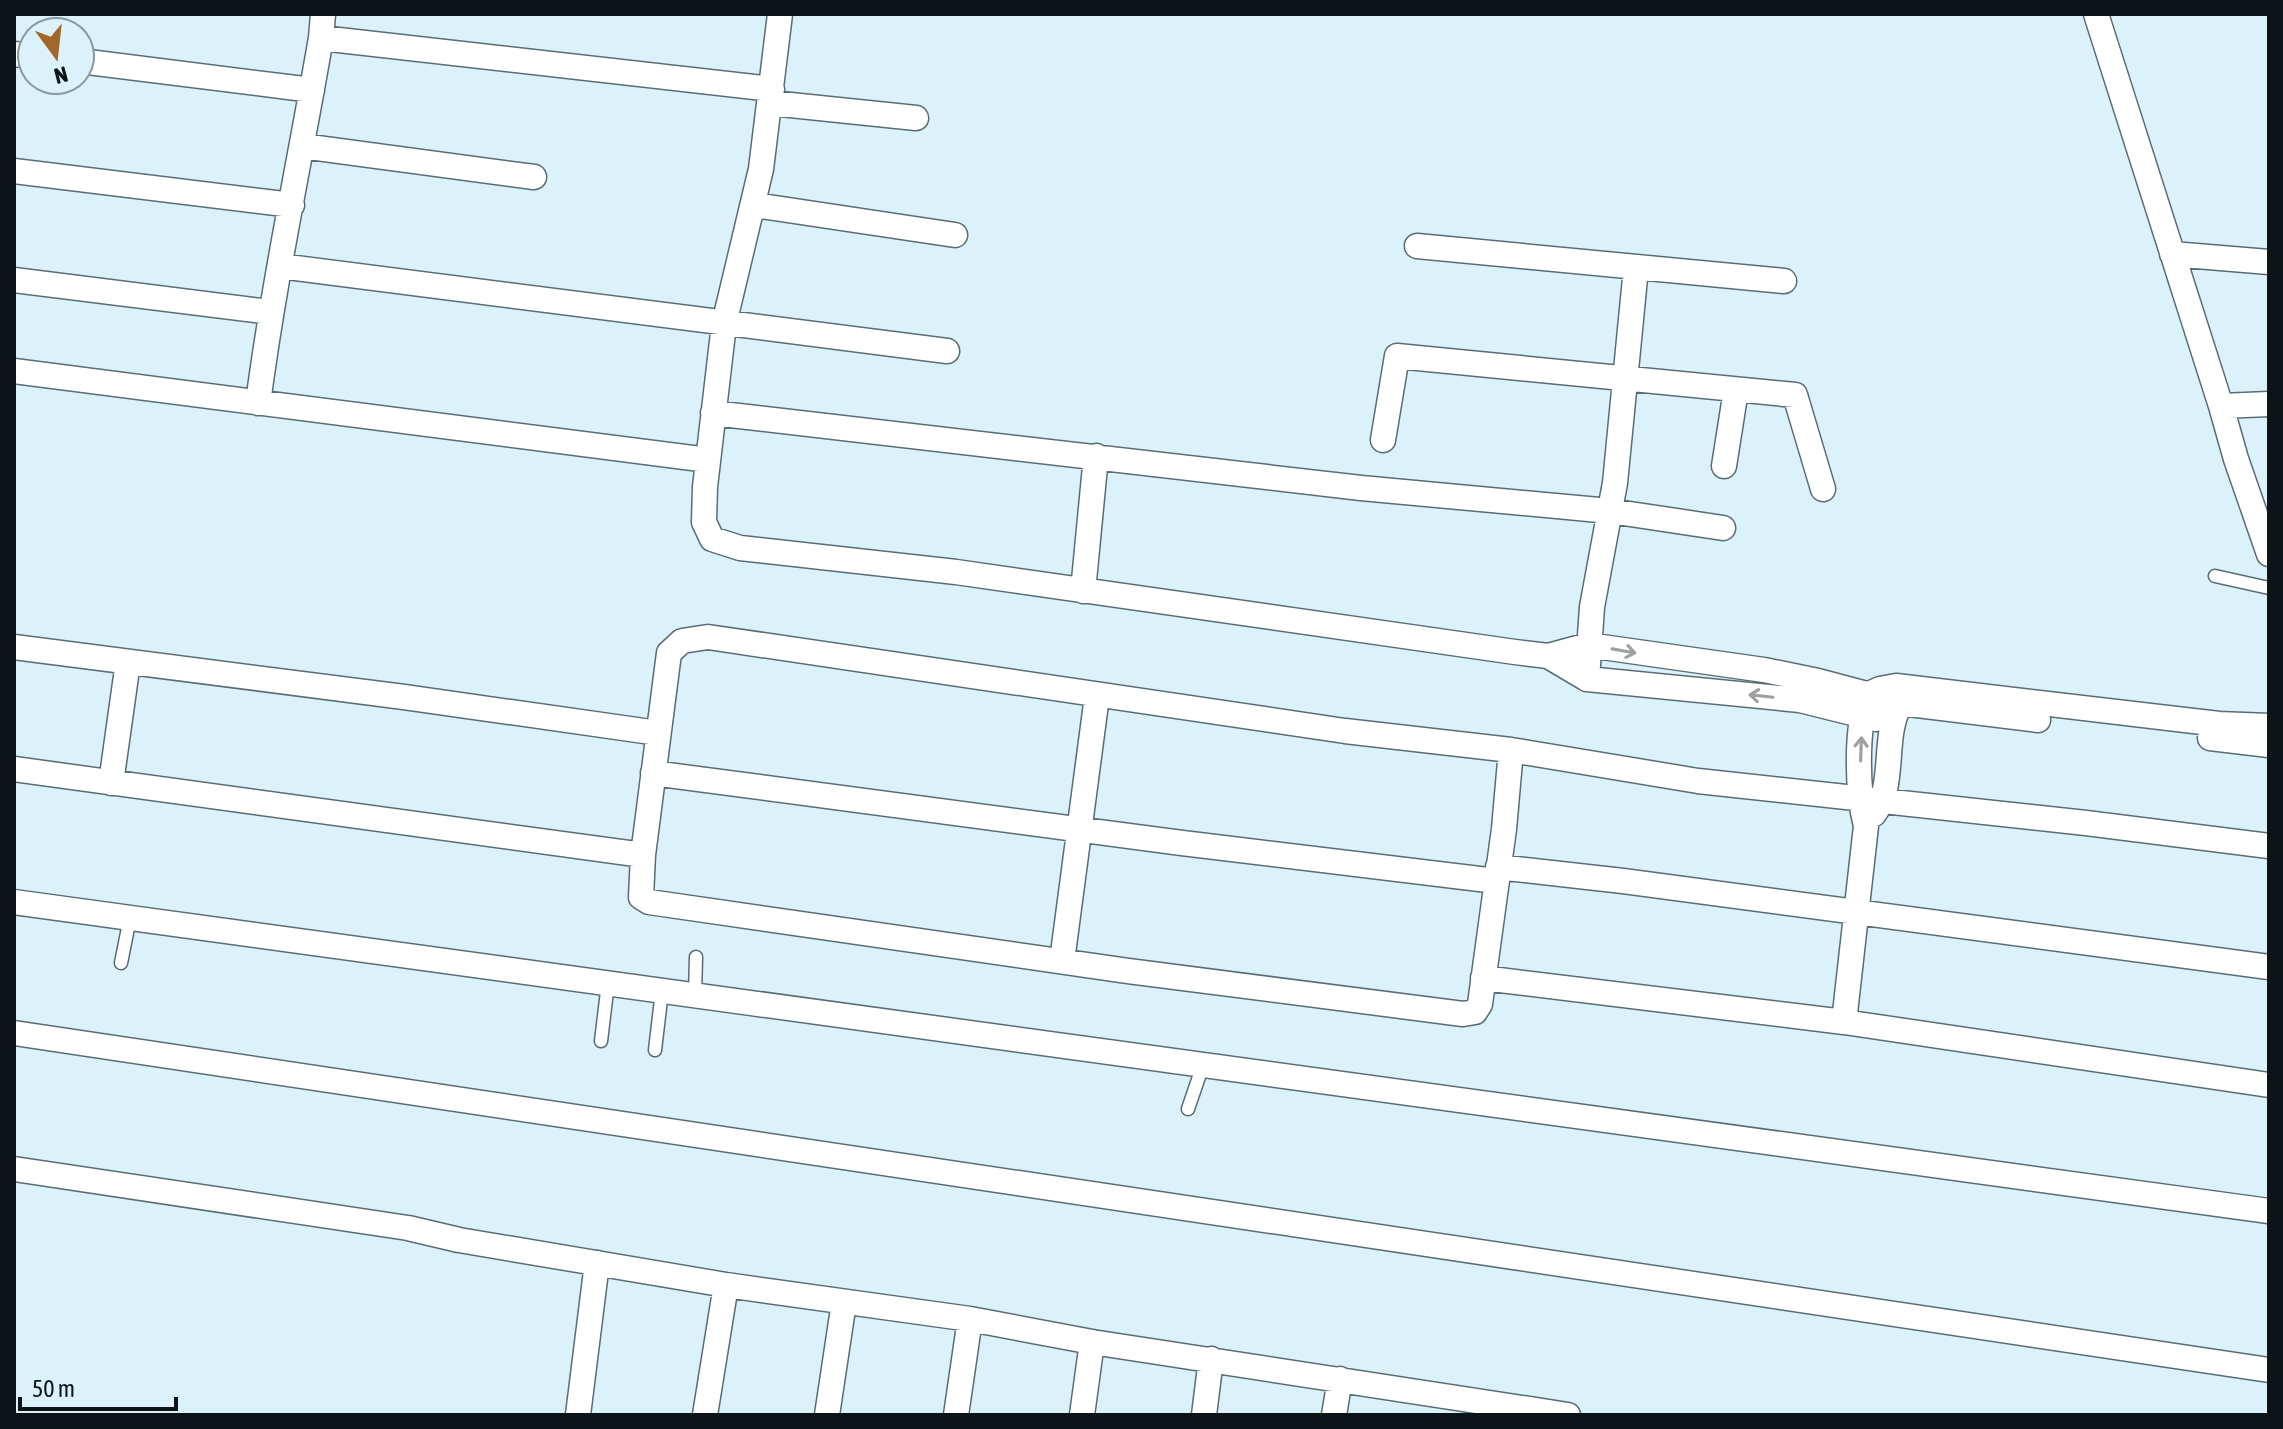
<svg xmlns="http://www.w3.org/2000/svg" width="2283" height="1429" font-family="'Asap Condensed',sans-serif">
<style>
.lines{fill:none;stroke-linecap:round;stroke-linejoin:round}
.service-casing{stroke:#596c74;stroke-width:15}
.minor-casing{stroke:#596c74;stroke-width:27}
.service{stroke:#fff;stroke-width:12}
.minor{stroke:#fff;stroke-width:24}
.oneway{stroke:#9ea1a2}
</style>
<rect width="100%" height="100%" fill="#dbf2fb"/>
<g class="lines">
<defs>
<path id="service" d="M2215,576l54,12
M121,963l9,-45
M695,995l1,-38
M601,1041l7,-58
M655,1050l7,-59
M1188,1109l15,-44"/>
<path id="minor" d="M780,14l-19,155 -37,155 -19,163 -1,35 8,17 28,9 216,24 559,80 33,4 40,-11 176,25 54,11 83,22
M2096,14l125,392 15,53 33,95
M321,38l451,51
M14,54l18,2
M80,61l232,29
M771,103l145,15
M302,146l232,31
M14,171l278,34
M754,205l201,30
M1417,246l367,35
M2172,254l97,8
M280,266l667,85
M14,280l256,32
M14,371l694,89
M258,403c16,-122 42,-243 63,-365l2,-24
M2221,406l48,-2
M713,413l648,75 249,23 113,17
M1383,440l14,-84 398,39 28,94
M1724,466l12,-76
M1083,591l13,-135
M14,647l390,50 254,36
M1548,656l39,23 213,21 76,19
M1587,679l5,-72 23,-124 21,-215
M2210,738l59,7
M1511,750l-7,79 -24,175 -5,8 -12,2 -335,-43 -479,-69 -8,-5 2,-42 26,-202 13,-12 26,-4 637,94 166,19 187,31 388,42 183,23
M14,769l629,86
M653,773l529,70 314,38
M111,783l17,-121
M1874,814c23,-31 7,-77 27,-111l137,17
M1498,867l125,14 646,86
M14,902l2255,309
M1062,961l35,-265
M1483,978l361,44 425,63
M1844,1022l22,-196c-9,-34 -11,-99 3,-132l11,-5 16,-3 323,38 50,2
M14,1033l2255,337
M14,1169l394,59 51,12 267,45 244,34 122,23 476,73
M578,1415l19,-152
M705,1415l21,-130
M827,1415l17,-113
M956,1415l14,-96
M1082,1415l10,-73
M1204,1415l7,-56
M1334,1415l6,-36"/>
</defs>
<!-- service casing -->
<use href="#service" class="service-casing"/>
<!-- minor casing -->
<use href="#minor" class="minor-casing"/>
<!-- service -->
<use href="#service" class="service"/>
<!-- minor -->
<use href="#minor" class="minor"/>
</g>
<!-- one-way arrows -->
<defs><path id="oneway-shaft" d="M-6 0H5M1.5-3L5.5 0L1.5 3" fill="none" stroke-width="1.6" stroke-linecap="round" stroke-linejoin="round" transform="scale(2)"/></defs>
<g class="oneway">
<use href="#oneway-shaft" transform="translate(1624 651) rotate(10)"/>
<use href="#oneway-shaft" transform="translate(1761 696) rotate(-174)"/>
<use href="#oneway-shaft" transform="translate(1861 749) rotate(-88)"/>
</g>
<!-- border -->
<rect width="2283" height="1429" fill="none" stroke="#0c1417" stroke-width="32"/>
<!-- north arrow -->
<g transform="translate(56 56) rotate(165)"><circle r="38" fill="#dbf2fb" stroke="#8899a0" stroke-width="2"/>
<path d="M0-6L14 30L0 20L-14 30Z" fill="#a36829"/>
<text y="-12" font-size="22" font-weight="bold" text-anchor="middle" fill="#0c1417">N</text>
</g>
<!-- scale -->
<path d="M20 1397v12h156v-12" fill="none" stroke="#0c1417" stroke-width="4"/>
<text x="32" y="1397" font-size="24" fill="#0c1417" stroke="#dbf2fb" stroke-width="6" paint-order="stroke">50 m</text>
</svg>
